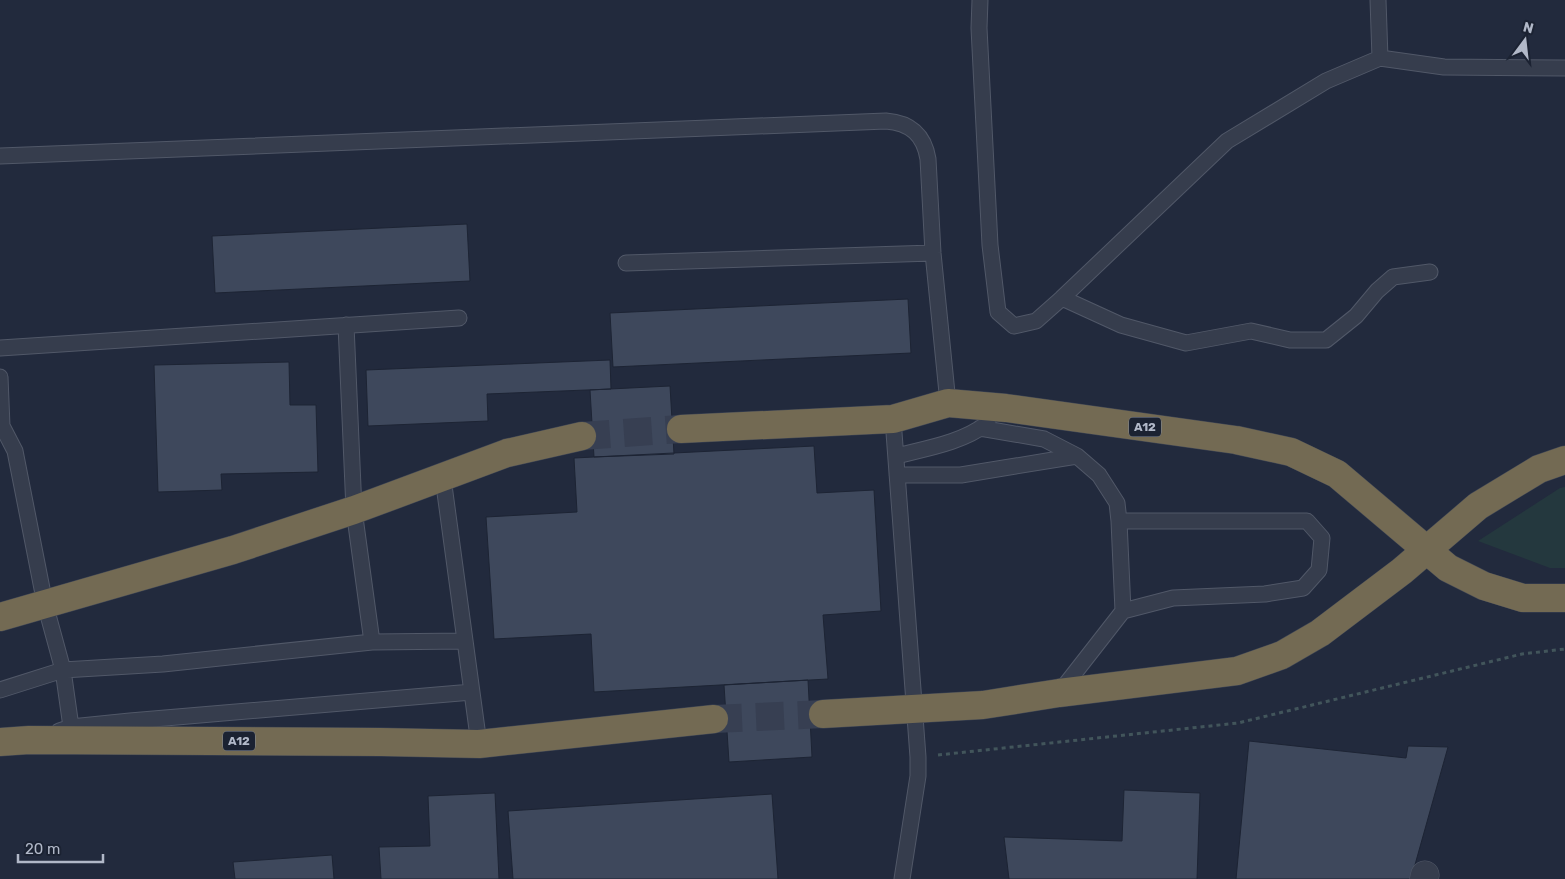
<svg xmlns="http://www.w3.org/2000/svg" width="1565" height="879" font-family="Rubik,sans-serif">
<style>
.green{fill:#24383e}
.building{fill:#3e485c;stroke:#1d2434}
.lines{fill:none;stroke-linecap:round;stroke-linejoin:round}
.highway-tunnel{stroke:#373f52;stroke-width:28;stroke-dasharray:28 14;stroke-linecap:butt}
.lane-casing{stroke:#515868;stroke-width:17}
.street-casing{stroke:#515868;stroke-width:29}
.highway-casing{stroke:#3e4555;stroke-width:29}
.path{stroke:#42555b;stroke-width:3;stroke-dasharray:4 4;stroke-linecap:butt}
.lane{stroke:#363d4d;stroke-width:15}
.street{stroke:#363d4d;stroke-width:28}
.highway{stroke:#736a53;stroke-width:28}
.labels{text-anchor:middle;dominant-baseline:central;stroke-width:4;stroke-linejoin:round;paint-order:stroke}
.shield{fill:#1b2232;stroke:#848b9b;stroke-width:1}
.shield-label{font-size:12px;font-weight:bold;fill:#b1b8c8}
</style>
<rect width="100%" height="100%" fill="#222a3d"/>
<!-- green -->
<path class="green" d="M1565,487v81h-15l-72,-27 82,-53z"/>
<!-- building -->
<path class="building" d="M467,224l3,57 -255,12 -3,-57z
M908,299l3,54 -298,14 -3,-54z
M610,360l1,29 -124,5 1,27 -120,5 -2,-56z
M289,362l1,43h26l2,67 -97,2 1,16 -64,2 -4,-127z
M670,386l4,68 -80,3 -4,-67z
M814,446l3,47 57,-3 7,121 -58,4 5,64 -234,13 -3,-58 -97,5 -8,-122 91,-5 -3,-54z
M808,680l4,77 -83,5 -5,-77z
M1249,741l157,17 2,-12 40,1 -37,132h-175z
M1124,790l76,3 -3,86h-188l-5,-42 118,4z
M495,793l4,86h-118l-2,-32 51,-1 -2,-50z
M772,794l6,85h-265l-5,-68z
M332,855l2,24h-99l-2,-17z"/>
<g class="lines">
<!-- highway-tunnel -->
<path class="highway-tunnel" d="M582,436l99,-7
M714,719l109,-5"/>
<defs>
<path id="lane" d="M980,0l-1,28 11,217 8,67 16,14 22,-5 26,-23 59,27 65,18 65,-12 39,9h36l30,-24 21,-25 16,-14 37,-5
M1378,0l2,58
M0,156l886,-35c25,2 38,14 42,38l5,94 15,150
M626,263l307,-10
M1062,298l165,-157 99,-60 54,-23 64,9 121,1
M346,325l8,185 18,132
M0,348l459,-30
M0,377l2,49
M893,419l25,338v19l-16,103
M0,425l2,1 13,25 30,153 18,66 8,57
M980,428l64,11 33,17 22,19 18,28 2,18h188l15,17 -3,32 -16,18 -38,6 -92,4 -50,13 -64,82
M896,456c32,-8 65,-13 92,-33
M897,475h64l116,-19
M443,478l36,266
M1119,521l4,90
M0,690l63,-20 100,-6 209,-22 93,-1
M59,731l12,-4 59,-6 342,-29"/>
<path id="street" d="M1424,879l1,-4"/>
<path id="highway" d="M681,429l212,-10 55,-16 58,5 230,32 55,12 46,22 111,94 36,18 39,12h42
M0,617l233,-67 121,-40 153,-57 75,-17
M823,714l160,-9 76,-12 178,-22 45,-16 38,-22 82,-62 76,-65 61,-37 26,-9
M0,742l29,-2 352,2 98,2 235,-25"/>
</defs>
<!-- lane casing -->
<use href="#lane" class="lane-casing"/>
<!-- street casing -->
<use href="#street" class="street-casing"/>
<!-- highway casing -->
<use href="#highway" class="highway-casing"/>
<!-- path -->
<path class="path" d="M938,755l300,-32 284,-69 43,-5"/>
<!-- lane -->
<use href="#lane" class="lane"/>
<!-- street -->
<use href="#street" class="street"/>
<!-- highway -->
<use href="#highway" class="highway"/>
</g>
<g class="labels">
<!-- shield labels -->
<g class="shield">
<rect x="1129" y="417.5" width="32" height="19" rx="4"/>
<rect x="223" y="731.5" width="32" height="19" rx="4"/>
</g>
<g class="shield-label">
<text x="1145" y="427">A12</text>
<text x="239" y="741">A12</text>
</g>
</g>
<!-- north arrow -->
<g transform="translate(1525 40) rotate(15)" stroke="#1b2232" stroke-width="4" paint-order="stroke">
<path d="M0-4L9 19L0 12L-9 19Z" fill="#b1b8c8"/>
<text y="-8" font-size="14" font-weight="bold" text-anchor="middle" fill="#b1b8c8">N</text>
</g>
<!-- scale -->
<path d="M18 854v8h85v-8" fill="none" stroke="#b1b8c8" stroke-width="2.5"/>
<text x="25" y="854" font-size="15" fill="#b1b8c8" stroke="#1b2232" stroke-width="4" paint-order="stroke">20 m</text>
</svg>
